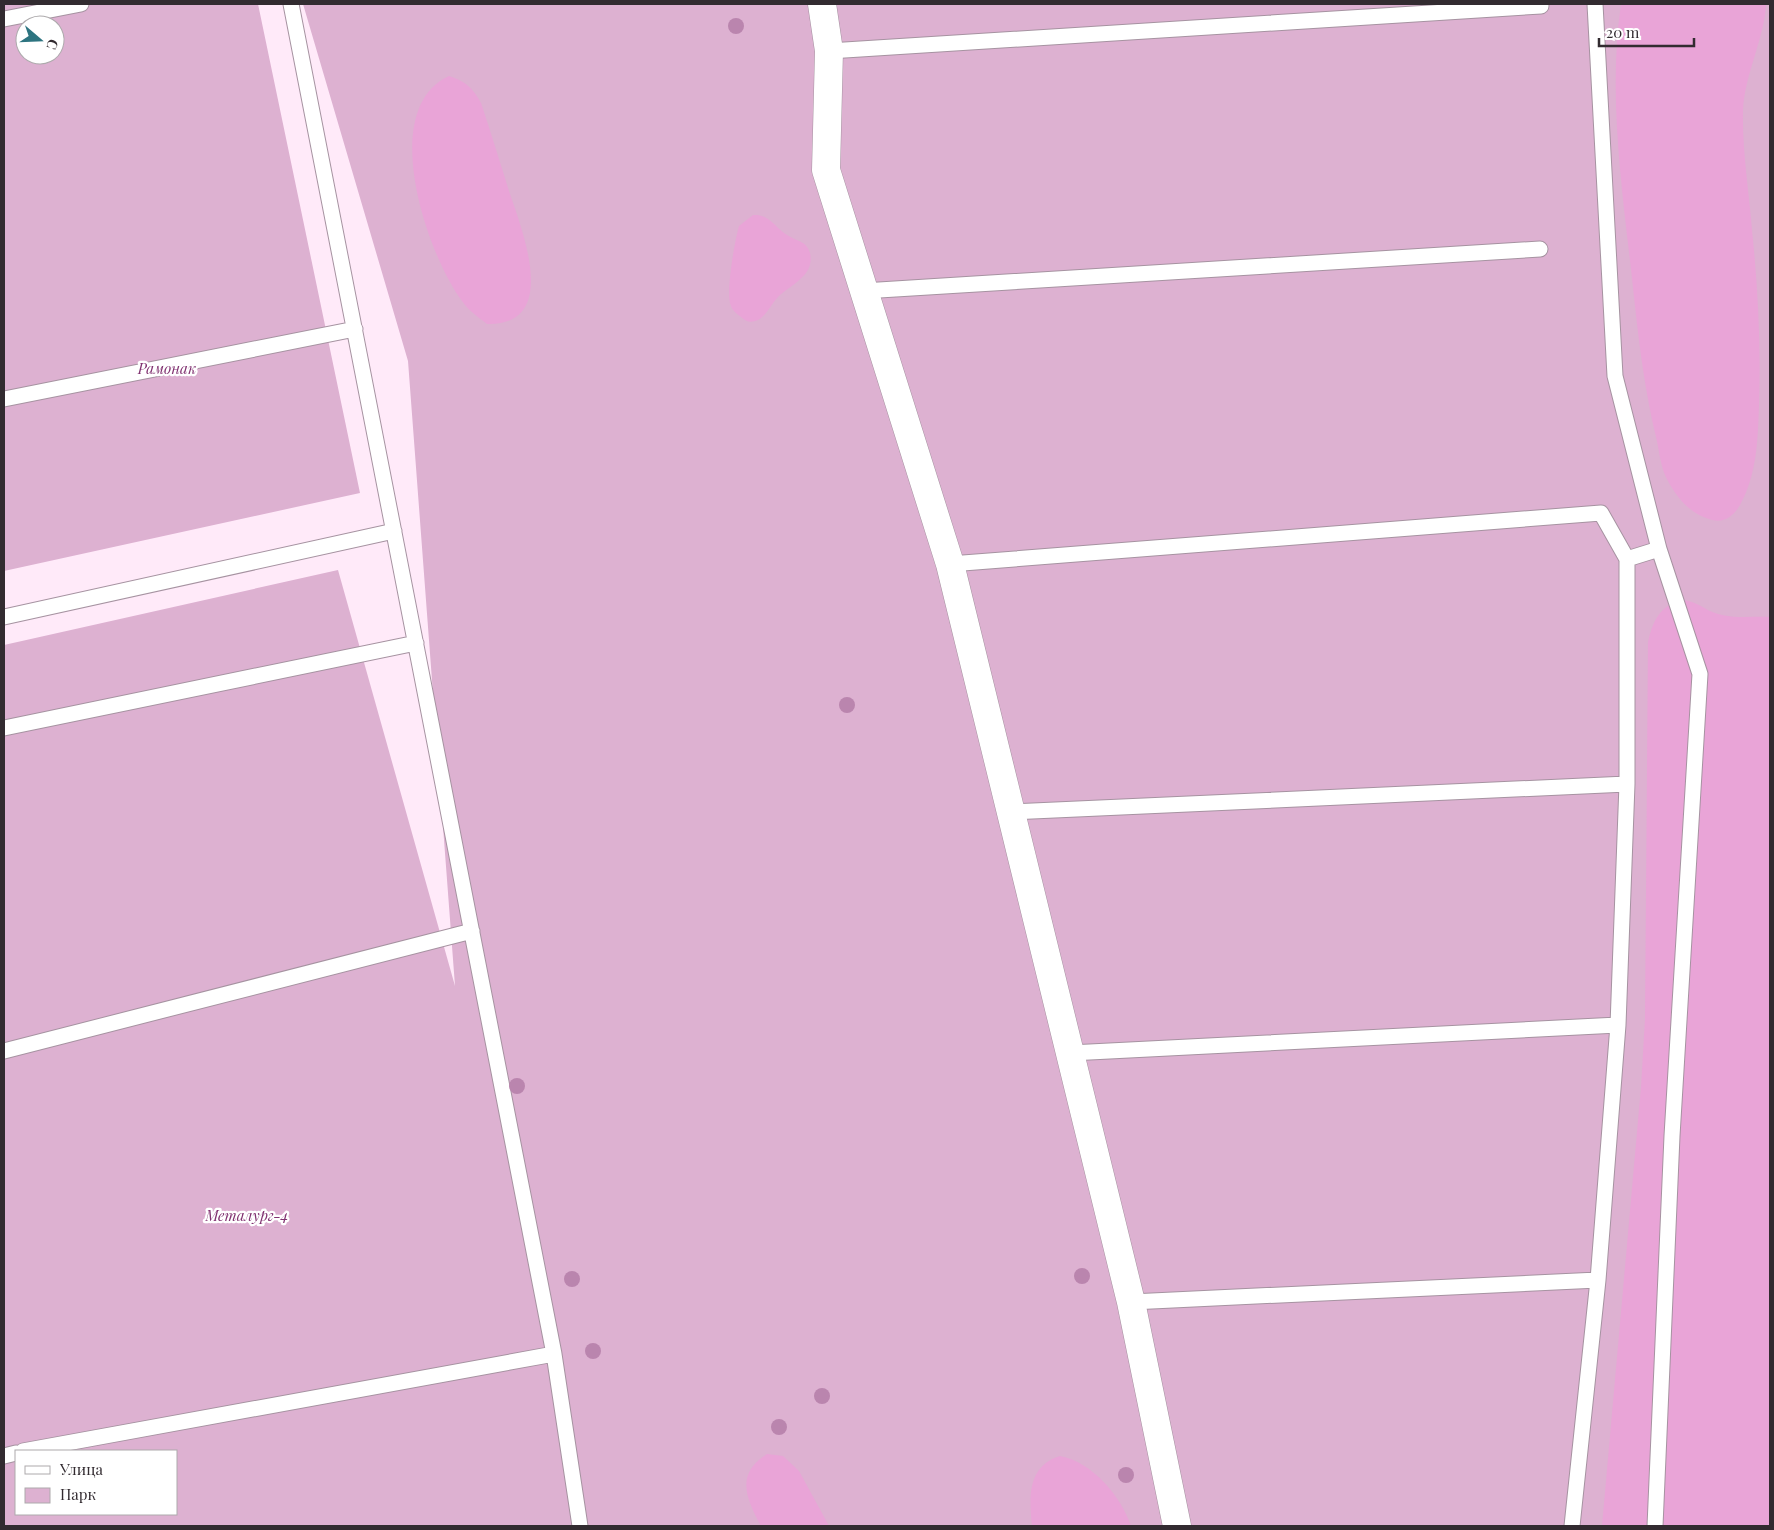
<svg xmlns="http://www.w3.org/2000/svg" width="1774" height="1530" font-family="'Playfair Display',serif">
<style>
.green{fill:#ddb1d1;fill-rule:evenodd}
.forest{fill:#e9a4d7}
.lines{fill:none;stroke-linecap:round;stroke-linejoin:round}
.lane-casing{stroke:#a693a1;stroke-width:17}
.street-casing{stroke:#a693a1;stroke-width:29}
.lane{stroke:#fff;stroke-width:15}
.street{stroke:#fff;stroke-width:28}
.tree{fill:#ba85ae}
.labels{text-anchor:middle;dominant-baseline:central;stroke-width:4.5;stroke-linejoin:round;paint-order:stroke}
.park-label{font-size:15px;font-style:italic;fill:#813271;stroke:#fff}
</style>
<rect width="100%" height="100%" fill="#ffeaf9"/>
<!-- green -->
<path class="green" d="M4,4h254l102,489 -356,78zM25,25h30v30h-30z
M303,4h1467v1522h-1766v-881l334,-75 117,416 -47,-625zM16,1451h160v63h-160z"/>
<!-- forest -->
<path class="forest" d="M1621,4h145c-2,36 -21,69 -23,106 -1,40 6,81 9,120 6,58 9,116 7,174 -1,34 -2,71 -19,101 -7,12 -17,19 -31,14 -21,-6 -35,-25 -44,-44 -5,-12 -6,-26 -9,-38 -11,-46 -17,-93 -22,-140 -10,-97 -27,-196 -13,-293z
M449,76c16,5 24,12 32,27 10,30 19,59 28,88 13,39 52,135 -22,133 -9,-7 -19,-14 -25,-23 -35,-47 -85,-192 -13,-225z
M753,215c17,-1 21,12 34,20 9,6 20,6 23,18 5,23 -19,31 -32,44 -7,7 -13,22 -23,24 -6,2 -9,0 -14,-4 -3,-2 -9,-7 -10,-11 -6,-12 4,-66 8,-80z
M1681,600c15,0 23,10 37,14 18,5 34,2 52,3v909h-168l39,-439 4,-68 3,-377c5,-21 11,-35 33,-42z
M767,1454l16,2 16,15 30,55h-68c-15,-28 -26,-52 6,-72z
M1060,1456c32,6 61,40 71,70h-99c-3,-28 -5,-60 28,-70z"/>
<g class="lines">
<defs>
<path id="lane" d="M291,4l263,1350 26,172
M1595,4l20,372 44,173 41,125 -28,462 -17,390
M4,19l77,-15
M829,51l712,-45
M863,291l677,-42
M4,399l351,-70
M1627,559l32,-10
M950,564l651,-51 26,46v225l-9,241 -20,255 -26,246
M4,617l390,-86
M4,728l412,-85
M1011,812l616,-28
M4,1051l468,-120
M1070,1053l548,-28
M1131,1302l467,-22
M23,1451l531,-97
M4,1456l12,-3"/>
<path id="street" d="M822,4l7,47 -3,119 124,394 181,738 46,224"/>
</defs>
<!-- lane casing -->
<use href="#lane" class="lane-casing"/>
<!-- street casing -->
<use href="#street" class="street-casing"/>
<!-- lane -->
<use href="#lane" class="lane"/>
<!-- street -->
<use href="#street" class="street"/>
</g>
<!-- trees -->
<g class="tree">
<circle cx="736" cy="26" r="8"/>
<circle cx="847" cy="705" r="8"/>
<circle cx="517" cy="1086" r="8"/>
<circle cx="1082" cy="1276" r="8"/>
<circle cx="572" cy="1279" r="8"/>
<circle cx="593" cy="1351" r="8"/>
<circle cx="822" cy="1396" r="8"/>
<circle cx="779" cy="1427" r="8"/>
<circle cx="1126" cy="1475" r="8"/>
</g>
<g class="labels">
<!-- park labels -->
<g class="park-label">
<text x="167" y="368">Рамонак</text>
<text x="247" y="1215">Металург-4</text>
</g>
</g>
<!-- border -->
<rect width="1774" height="1530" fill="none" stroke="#322b30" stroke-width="10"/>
<!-- legend -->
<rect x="15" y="1450" width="162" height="65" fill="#ffffff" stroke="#adaaac"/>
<rect x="25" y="1466" width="25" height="8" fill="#ffffff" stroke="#adaaac"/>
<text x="60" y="1475" font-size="15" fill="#322b30">Улица</text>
<rect x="25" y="1488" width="25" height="15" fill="#ddb1d1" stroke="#adaaac"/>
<text x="60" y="1500" font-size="15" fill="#322b30">Парк</text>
<!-- north arrow -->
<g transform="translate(40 40) rotate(109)"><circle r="24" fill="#ffffff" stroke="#adaaac"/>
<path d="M0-4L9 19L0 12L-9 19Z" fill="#2d7480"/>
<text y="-8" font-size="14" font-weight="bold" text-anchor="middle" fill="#322b30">С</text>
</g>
<!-- scale -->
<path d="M1599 38v8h95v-8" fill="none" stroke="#322b30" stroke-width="2.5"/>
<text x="1606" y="38" font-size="15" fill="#322b30" stroke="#ffffff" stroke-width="4" paint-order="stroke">20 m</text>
</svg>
